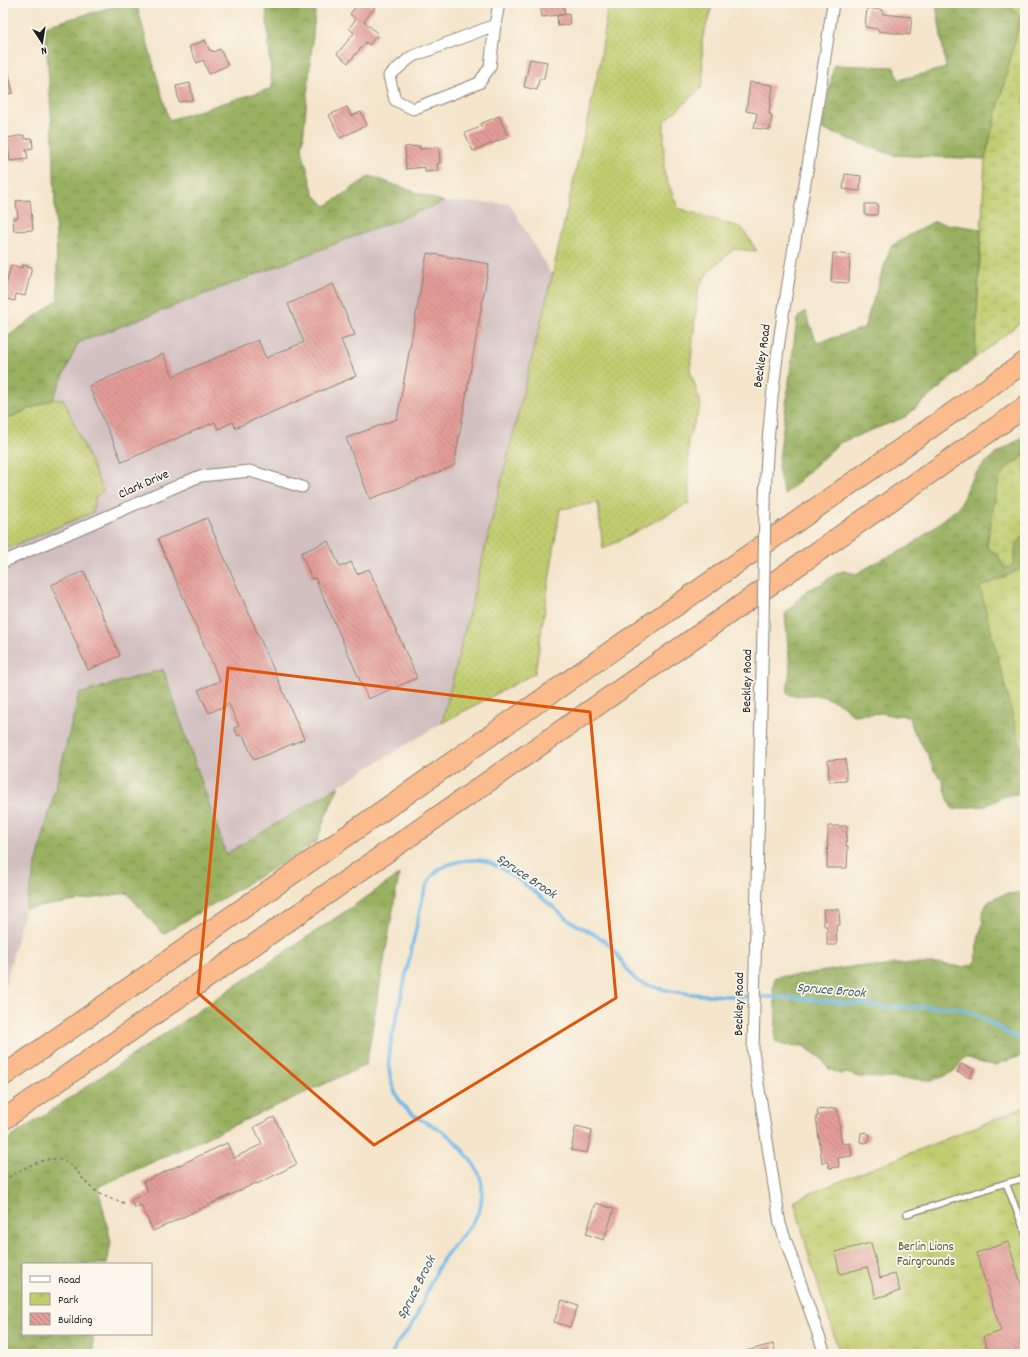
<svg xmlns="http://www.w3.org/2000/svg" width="1028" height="1357" font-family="Dekko,sans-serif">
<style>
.industrial{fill:#d2bfc0}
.grass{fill:url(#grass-dots);stroke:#6e7445}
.forest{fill:url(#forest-crowns);stroke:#5a663e}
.wetland{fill:url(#wetland-marsh);stroke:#6e7445}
.park{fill:url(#park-tufts);stroke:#6e7445}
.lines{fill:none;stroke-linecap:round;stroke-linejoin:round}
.stream{stroke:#6fb8e7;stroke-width:3.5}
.building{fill:url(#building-back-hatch)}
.service-casing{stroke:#888074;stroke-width:8}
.minor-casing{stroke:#888074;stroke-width:13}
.motorway-casing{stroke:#888074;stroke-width:22}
.path{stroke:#888074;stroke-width:2;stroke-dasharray:3 3;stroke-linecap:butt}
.service{stroke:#fff;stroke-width:5.5}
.minor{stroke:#fff;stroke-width:11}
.motorway{stroke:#fbbb8d;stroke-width:20}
.minor-bridge-casing{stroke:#888074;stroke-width:13;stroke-linecap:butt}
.minor-bridge{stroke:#fff;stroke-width:11}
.marked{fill:none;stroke:#de560d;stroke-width:3;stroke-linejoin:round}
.labels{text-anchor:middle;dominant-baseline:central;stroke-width:3.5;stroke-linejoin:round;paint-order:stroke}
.street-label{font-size:13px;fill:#1c1c1c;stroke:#fbf7ec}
.park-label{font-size:13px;fill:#555a39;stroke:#fbf7ec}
.water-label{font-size:14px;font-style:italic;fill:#3d5a6d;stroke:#fbf7ec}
</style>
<defs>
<pattern id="grass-dots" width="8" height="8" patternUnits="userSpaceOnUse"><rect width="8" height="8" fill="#c0cc6e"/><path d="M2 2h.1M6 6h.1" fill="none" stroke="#a4af5f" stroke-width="1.8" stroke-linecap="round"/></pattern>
<pattern id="forest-crowns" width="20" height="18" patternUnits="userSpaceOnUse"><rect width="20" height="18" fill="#98b061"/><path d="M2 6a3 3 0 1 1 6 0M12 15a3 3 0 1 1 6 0" fill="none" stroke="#7b8e4f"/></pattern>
<pattern id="wetland-marsh" width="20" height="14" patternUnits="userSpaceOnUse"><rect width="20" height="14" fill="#c0cc6e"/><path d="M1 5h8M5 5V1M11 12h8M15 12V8" fill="none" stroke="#a4af5f"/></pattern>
<pattern id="park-tufts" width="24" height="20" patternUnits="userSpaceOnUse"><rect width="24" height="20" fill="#c0cc6e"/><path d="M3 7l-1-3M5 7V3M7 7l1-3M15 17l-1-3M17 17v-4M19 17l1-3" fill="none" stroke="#a4af5f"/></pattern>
<pattern id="building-back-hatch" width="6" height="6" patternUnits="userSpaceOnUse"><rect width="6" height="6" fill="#e49d98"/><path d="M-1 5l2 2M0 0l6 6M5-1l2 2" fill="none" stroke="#b87f7b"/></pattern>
</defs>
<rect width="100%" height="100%" fill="#fbf7ec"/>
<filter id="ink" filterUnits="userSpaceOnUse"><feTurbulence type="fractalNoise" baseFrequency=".025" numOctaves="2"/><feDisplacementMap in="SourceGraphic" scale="8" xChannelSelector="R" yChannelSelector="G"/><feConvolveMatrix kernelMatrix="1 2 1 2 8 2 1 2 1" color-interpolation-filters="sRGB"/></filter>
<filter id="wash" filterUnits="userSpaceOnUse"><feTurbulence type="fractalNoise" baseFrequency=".012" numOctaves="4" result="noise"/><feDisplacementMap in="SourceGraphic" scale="16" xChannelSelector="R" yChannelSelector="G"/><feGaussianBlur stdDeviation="0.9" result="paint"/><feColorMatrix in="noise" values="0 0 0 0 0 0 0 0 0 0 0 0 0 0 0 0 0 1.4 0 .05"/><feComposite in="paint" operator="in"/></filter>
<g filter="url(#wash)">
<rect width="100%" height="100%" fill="#f4e5cb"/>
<!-- industrial -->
<path class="industrial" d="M444,202l65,1 43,73 -110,447 -216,131 -63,-184 -84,24 -76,300v-574l50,-21 25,-56z"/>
<!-- grass -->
<path class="grass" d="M608,3h105l-11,37 1,46 -39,36v50l14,36 64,20 15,23 -23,-2 -26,23 -10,17 -8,81 11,35 -13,34 1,64 -86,46 -5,-46 -38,6 -25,164 -93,50 110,-447 48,-212z
M53,399l11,1 39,91 -8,6 -2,15 -90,38v-130z"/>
<!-- forest -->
<path class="forest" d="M127,3h9l33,117 103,-32 -6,-85h50l-14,147 12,45 12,11 44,-30 74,26 -366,141 -25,56 -50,21v-76l4,-7 51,-37 -5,-160 -8,-114z
M936,3h70l15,14 -36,142 -93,-4 -70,-26 12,-64 60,2 5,13 47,-12z
M933,222l48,7 -6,129 -70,59 -66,26 -55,52 -6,-28 19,-148 8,-8 12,32 47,-15 27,-82z
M1025,435v20l-32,60 -5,20 -1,12 10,7 8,14 9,-7 2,-16 9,-11v259h-5l-15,3 -20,10 -16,1 -15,3 -4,-5 -8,-26 -8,-8 -6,-16 -15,-25 -3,-12 -8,-3 -8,1 -12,-3 -28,2c-6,-2 -6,-5 -9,-8 -5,-5 -14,-7 -21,-10 -11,-4 -23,0 -34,-2l-3,-3 3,-24 -5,-54 22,-24 14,-6 16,-11 7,-2 12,3 21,-12 32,-15 49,-39c6,-9 7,-19 13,-28 12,-20 35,-32 54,-45z
M163,669l63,185 113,-68 -15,34 -7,22 -154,92 -36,-41 -102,16 54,-215z
M399,875l-33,190 -268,122 13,55 -4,22h-84v70h70v20h-90v-211z
M1025,892v163l-26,8 -3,3c-5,-2 -9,-2 -13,-3 -7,-1 -12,-6 -19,-5l-10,13 -11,6 -12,3 -72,-3 -12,-4 -8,1 -11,-6 -7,-10 -17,-12 -22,-1 -7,-4 1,-26 -3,-28 2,-10 6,-1h14l62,-10 22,1 16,-3h46l22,3 8,-2 6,-5c-2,-13 2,-23 5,-34 2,-6 0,-14 3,-19 6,-13 28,-14 40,-15z"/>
<!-- wetland -->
<path class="wetland" d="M1006,3h19v316l-50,39 10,-199 36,-142z
M1025,455v79l-9,11 -3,20 -4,2 -4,1 -8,-14 -10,-7c1,-11 3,-20 5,-31 3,-13 3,-32 12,-44 5,-8 15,-11 21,-17z"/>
<!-- park -->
<path class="park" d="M1025,568v196l-45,-177z
M1025,1107v247h-185l-30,-94 -16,-60z"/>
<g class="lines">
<!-- stream -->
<path class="stream" d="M392,1354c2,-5 4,-9 7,-13 5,-7 11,-12 15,-20 10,-19 16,-41 28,-60 12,-20 34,-35 39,-57 1,-8 2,-17 0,-24 -4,-16 -24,-38 -37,-48 -9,-6 -20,-10 -29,-16 -22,-14 -29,-43 -25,-68l33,-152c6,-18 11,-27 30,-33 8,-2 18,-4 27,-3 23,3 70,45 89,60 13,9 29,14 40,25 10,9 20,32 30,37 10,4 22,7 32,9 35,6 66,5 102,6 38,1 76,7 114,10 23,1 46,-2 68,1 12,2 24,7 34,14 12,7 22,16 36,18"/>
</g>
<g id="blocks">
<!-- building -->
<path class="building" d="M358,3h11l6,5 -11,13 14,13 -9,11 -3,-3 -18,21 -11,-9 17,-21 -5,-5 7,-9 -6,-5z
M540,3h23l2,11 -23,3z
M867,8l16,2v4l29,3 -2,18 -32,-4v-2l-13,-2z
M569,14l1,10 -12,2 -1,-10z
M205,40l5,11 2,-1 1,2 7,-3 8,16 -19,9 -6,-14 -6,3 -8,-16z
M530,59l17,3 -3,17h-5l-2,11 -13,-3z
M7,67l6,26 -10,2v-27z
M750,82l23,3 -4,29 3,1 -2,15 -16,-2 3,-15 -11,-2z
M190,83l3,17 -14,2 -3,-16z
M347,107l4,9 10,-4 6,13 -27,13 -11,-23z
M499,116l9,21 -35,14 -8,-18 16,-6 -1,-3z
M24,135l1,4 7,-1 1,10 -7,1 2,10 -18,2 -3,-23z
M420,146v3l19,-2 1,16 -3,1 1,7 -13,1v-5l-19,2 -1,-22z
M845,174l16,2 -1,15 -17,-2z
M30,200l3,30 -19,1 -1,-13h5l-2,-17z
M865,204h13l-1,11h-12z
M427,253l62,11 -35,202 -84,33 -24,-61 51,-19z
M833,253l17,2 -1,28 -18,-1z
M11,265l11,3v-3l10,2 -7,29 -9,-2 -1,7 -12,-3v-9h2z
M333,284l22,51 -14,5 15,36 -121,52 -2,-6 -15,7 -3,-7 -93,40 -33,-76 74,-32 10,22 85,-36 8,18 38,-16 -16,-38z
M207,518l97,221 -50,21 -11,-25 -5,1 -4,-8 5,-2 -10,-22 -20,9 -11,-23 22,-9 -62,-142z
M328,541l12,26 11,-5 6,12 12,-5 48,109 -49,21 -53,-121 -3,1 -11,-26z
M84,571l36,85 -32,14 -37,-85z
M846,759v22l-17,1 -1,-22z
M828,826h19l-1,20h2l-1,22h-20z
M823,909h16l1,16h-4l1,20h-10v-19h-3z
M961,1064l13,5 -4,9 -13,-6z
M837,1108l5,36 8,-1 2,13 -14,2 1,9 -10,1 -1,-6 -6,1 -6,-47h2l-1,-6z
M274,1117l23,47 -40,20 -1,-1 -103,48 -12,-26 -6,3 -4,-8 17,-8 -5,-10 84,-39 7,15 28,-14 -8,-17z
M576,1126l16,4 -5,23 -16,-3z
M866,1132l4,3 -1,6 -4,2 -5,-1 1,-9z
M596,1203l18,6 -10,31 -18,-6z
M1008,1242l17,54v58h-37l-5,-17 18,-6 -25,-78z
M871,1243l9,35 15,-4 5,17 -24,7 -9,-31 -27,7 -5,-22z
M562,1300l16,6 -8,21 -16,-5z
M773,1344l3,10h-29l-1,-3z"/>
</g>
</g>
<g filter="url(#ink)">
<use href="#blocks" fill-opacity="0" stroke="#888074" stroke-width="1"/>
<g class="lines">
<defs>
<path id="service" d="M1006,1183l19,-5
M907,1214l99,-31 19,49"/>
<path id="minor" d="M495,25l-84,32 -22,19 6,24 18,9 66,-26 11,-16 5,-42 4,-22
M765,503c2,-100 19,-198 36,-297 12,-67 22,-135 32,-203
M3,562l197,-86 50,-5 52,16
M763,627l-10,424 27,173 45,130"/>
<path id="motorway" d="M3,1076l1022,-714
M3,1120l1022,-713"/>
</defs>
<!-- service casing -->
<use href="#service" class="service-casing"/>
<!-- minor casing -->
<use href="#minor" class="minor-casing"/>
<!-- motorway casing -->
<use href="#motorway" class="motorway-casing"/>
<!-- path -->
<path class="path" d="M3,1180c14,-7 27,-16 42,-20 27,-6 31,15 48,29 9,7 20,10 31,14"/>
<!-- service -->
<use href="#service" class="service"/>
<!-- minor -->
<use href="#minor" class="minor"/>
<!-- motorway -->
<use href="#motorway" class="motorway"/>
<defs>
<path id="minor-bridge" d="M763,627l2,-124"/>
</defs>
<!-- minor-bridge casing -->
<use href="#minor-bridge" class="minor-bridge-casing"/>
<!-- minor-bridge -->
<use href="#minor-bridge" class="minor-bridge"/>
</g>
</g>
<!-- marked area -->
<path class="marked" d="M228,668l362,44 26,286 -242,147 -176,-152z"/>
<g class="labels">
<!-- street labels -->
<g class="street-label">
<text transform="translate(763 356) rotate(-82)">Beckley Road</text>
<text transform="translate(144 485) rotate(-24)">Clark Drive</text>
<text transform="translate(748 681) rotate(-89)">Beckley Road</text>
<text transform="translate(740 1004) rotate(-89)">Beckley Road</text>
</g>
<!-- park labels -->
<g class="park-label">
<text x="926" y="1247">Berlin Lions<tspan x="926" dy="15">Fairgrounds</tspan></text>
</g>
<!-- water labels -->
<g class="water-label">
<text transform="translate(526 877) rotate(34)">Spruce Brook</text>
<text transform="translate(831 991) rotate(5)">Spruce Brook</text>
<text transform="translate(417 1288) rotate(-63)">Spruce Brook</text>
</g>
</g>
<!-- margin -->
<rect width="1028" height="1357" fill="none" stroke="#fbf7ec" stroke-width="16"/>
<!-- legend -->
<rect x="22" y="1263" width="130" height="72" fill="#fbf7ec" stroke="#a29f99"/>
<rect x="30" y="1276" width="20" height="6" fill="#ffffff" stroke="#a29f99"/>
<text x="58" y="1283" font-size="12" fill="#1c1c1c">Road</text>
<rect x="30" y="1293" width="20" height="12" fill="url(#park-tufts)" stroke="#a29f99"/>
<text x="58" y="1303" font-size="12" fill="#1c1c1c">Park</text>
<rect x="30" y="1313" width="20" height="12" fill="url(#building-back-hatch)" stroke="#a29f99"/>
<text x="58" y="1323" font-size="12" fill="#1c1c1c">Building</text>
<!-- north arrow -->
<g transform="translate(42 42) rotate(168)" stroke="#fbf7ec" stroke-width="3" paint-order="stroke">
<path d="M0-3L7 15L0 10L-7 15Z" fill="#1c1c1c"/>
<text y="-6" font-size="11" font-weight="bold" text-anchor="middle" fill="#1c1c1c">N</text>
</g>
</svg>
